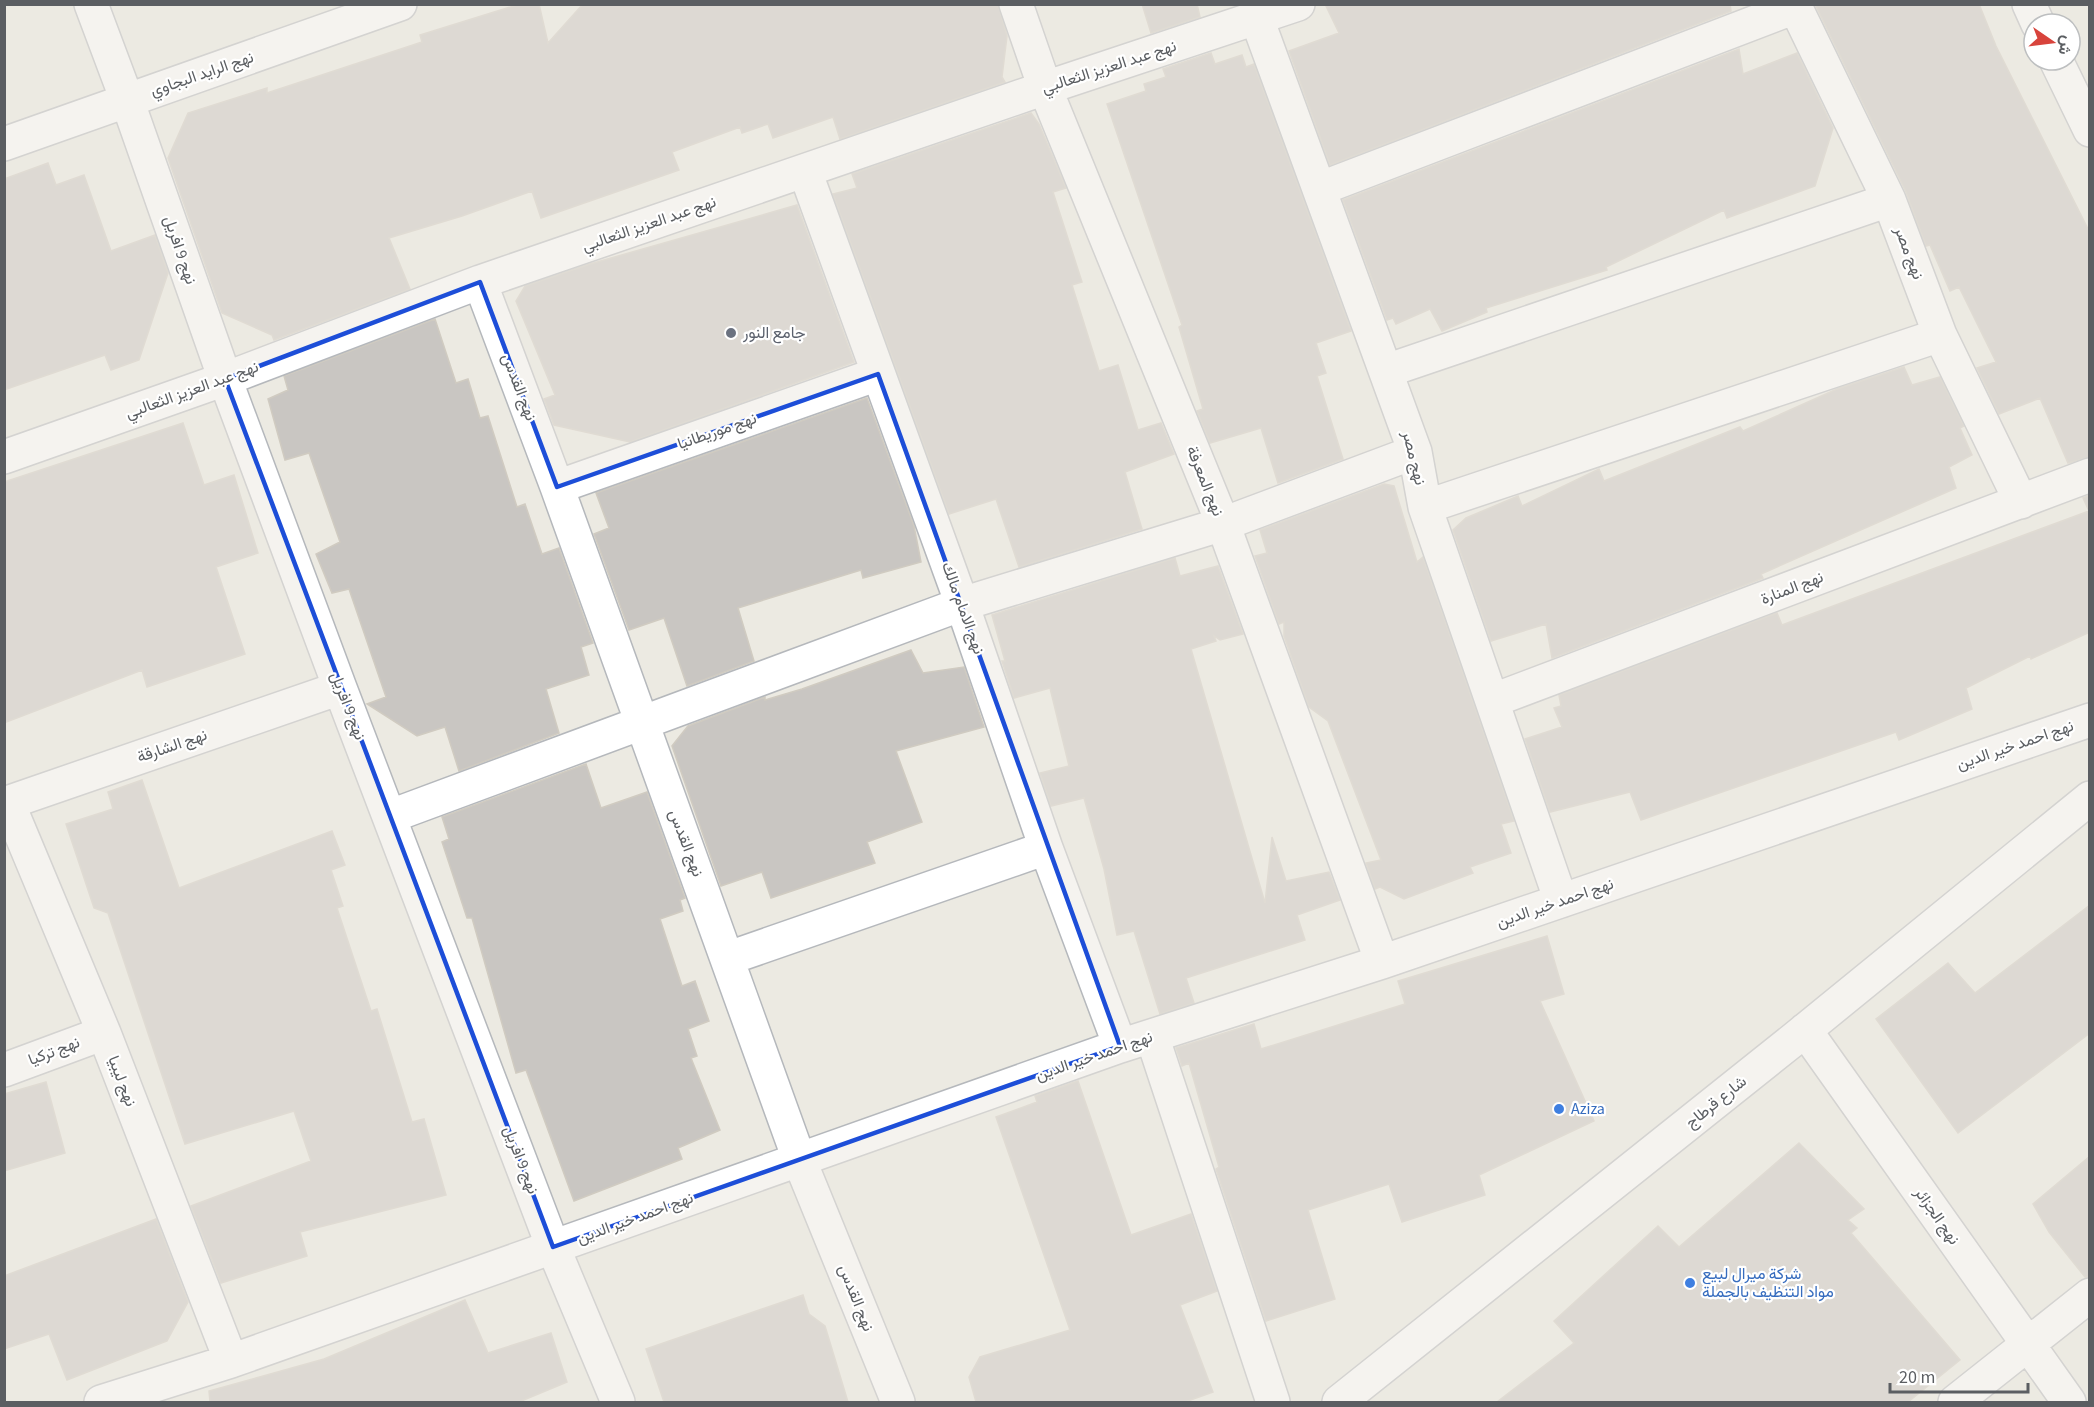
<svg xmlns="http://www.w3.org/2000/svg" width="2094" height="1407" font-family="'Source Sans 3',Vazirmatn,sans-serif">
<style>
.building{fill:#c9c6c2;stroke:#d0cbc1;stroke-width:1.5}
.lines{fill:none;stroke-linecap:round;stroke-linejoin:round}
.minor-casing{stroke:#b5b8bc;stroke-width:36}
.minor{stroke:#fff;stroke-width:33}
.marked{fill:none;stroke:#1d4ed8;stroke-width:4.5;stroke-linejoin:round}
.worship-dot{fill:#6b7280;stroke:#fff;stroke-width:2}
.shop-dot{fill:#3f7fe0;stroke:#fff;stroke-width:2}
.labels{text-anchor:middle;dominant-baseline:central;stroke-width:4.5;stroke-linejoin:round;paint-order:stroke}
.street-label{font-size:16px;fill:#5b5e62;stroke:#fff}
.worship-label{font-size:16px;fill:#5b616d;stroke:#fff;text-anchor:start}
.shop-label{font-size:16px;fill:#366cbe;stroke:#fff;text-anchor:start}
</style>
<rect width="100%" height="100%" fill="#eceae2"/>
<!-- building -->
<path class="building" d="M520,4h19l9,39 35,-39h415l9,32 -5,41 3,5 -165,57 -7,-22 -60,21 -5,-14 -26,9 -2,-6 -68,25 7,18 -138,48 -9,-27 -70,25 -73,22 21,51 -136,51 -2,-5 -50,-22 -54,-155 20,-45 79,-25v5l155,-51 -2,-7z
M1142,4h55l3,13 -49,16z
M1325,4h405l1,7 -401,154 -41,-114 50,-18z
M1815,4h164l17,42 94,187v224l-22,6 -28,-65 -41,16 -22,-46 19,-6 -37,-75 -9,4 -20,-46 -4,1 -20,-54z
M1739,49l4,25 54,-21 36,75 -18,58 -88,32 -3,-8 -118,57 1,3 -121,38 1,4 -45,19 -12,-22 -34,15 -3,-6 -6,2 -44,-120z
M1211,53l4,11 27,-9 4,12 8,-3 97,267 -35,12 10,30 -9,3 26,83 -65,24 -17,-55 -51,15 -13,-32 6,-2 -24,-82 3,-2 -75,-221 39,-13 -2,-7 22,-7 -3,-8z
M1031,113l8,11 27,64 -13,4 29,90 -10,3 27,86 19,-6 20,65 23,-7 13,31 -49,18 17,57 -123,38 -23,-68 -47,15 -116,-320 24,-6 -5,-14z
M48,163l8,22 28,-10 27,76 44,-16 13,38 -29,87 -28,10 -6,-15 -101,35v-211z
M797,205l57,157 -224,80 -76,-17 -10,-26 11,-4 -39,-94 9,-15 65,-22z
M435,319l21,64 12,-4 12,39 8,-2 29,91 8,-3 17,50 17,-6 34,95 -12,4 8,28 -43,14 13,44 -100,38 -14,-44 -28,9 -50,-32 19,-7 -37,-108 -17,4 -16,-39 24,-12 -31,-89 -24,7 -17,-61 20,-9 -4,-14z
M1904,367l8,18 28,-8 24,49 -4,2 12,27 -23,12 7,21 -195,86 2,4 -211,80 -6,-34 -55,17 -38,-111 13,-12 52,-22 4,10 77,-37 5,12 136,-54 3,4 94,-42z
M867,398l47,128 7,36 -58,16 -2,-8 -123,38 16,53 -67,25 -23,-68 -35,12 -35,-96 15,-6 -13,-35z
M183,423l21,62 30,-10 24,78 -42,14 29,87 -98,33 -5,-17 -138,53v-241z
M1384,484l10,2 23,76 6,-5 91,264 -13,3 10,29 -41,14 3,6 -69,26 -24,-12 -5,2 -9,-26 15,-3 -53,-139 -19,-14 -25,-71v-14l-5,2 -24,-68 12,-3 -7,-23z
M2090,495v137l-59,27 -1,-3 -64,32 6,21 -73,31 -3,-8 -255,88 -11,-28 -80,20 -25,-73 37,-12 -8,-19 7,-2 -2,-11 218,-82 5,12 307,-114 -6,-13z
M1175,558l5,18 38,-10 25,68 -23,6 -6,-4 2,5 -25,8 74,254 7,-66 14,44 43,-9 11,28 -43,15 8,25 -119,38 8,25 -34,11 -26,-83 -17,4 -13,-66 -20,-71 -33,8 -11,-33 29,-7 -19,-78 -36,10 -12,-37h3l-13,-46z
M911,650l12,23 41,-6 20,60 -88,24 26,71 -55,20 8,21 -104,35 -9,-26 -41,14 -49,-140 16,-20 77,-29v3l37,-11z
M586,764l15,44 46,-16 38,106 -5,2 3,11 -23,8 22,67 13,-5 14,40 -21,8 9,27 -6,2 29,72 -42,18 4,11 -108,42 -48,-131 -10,3 -44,-155h-5l-25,-76 7,-3 -7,-22z
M142,780l37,108 153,-57 13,34 -14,5 12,36 -6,2 34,103 6,-2 35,113 12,-3 22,76 -146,37 7,24 -86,27 -30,-77 120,-45 -17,-50 -109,33 -77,-231 -14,-5 -28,-84 47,-15 -5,-17z
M2090,905v128l-132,100 -82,-114 72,-56 27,30z
M1547,936l17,58 -24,7 54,120 -115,54 6,20 -83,27 -13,-38 -81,26 27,89 -69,22 -50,-152 3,-2 -30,-104 -7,3 -6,-18 78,-24 7,25 144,-45 -7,-23z
M1078,1081l53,154 60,-21 26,77 -37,14 33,87 -28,10h-209l-7,-25 11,-20 90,-27 -74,-213 41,-15 -2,-6z
M46,1082l19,71 -61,18v-77z
M1799,1143l65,66 -16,11 9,8 -6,5 109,127 -52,42h-411l77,-59 -20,-22 104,-95 21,21z
M2090,1156v121h-5l-36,-45 -16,-28z
M156,1219l32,83 -21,39 -100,39 -18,-46 -45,15v-73z
M803,1295l6,19 16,12 23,76h-184l-18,-53z
M465,1300l23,53 63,-20 16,49 -48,20h-309l-1,-11 115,-32z"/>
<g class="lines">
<defs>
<path id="minor" d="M91,4l36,96 98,279 115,309 213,559 65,155
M1016,4l29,84 178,436 159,438
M1794,4l95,196 51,135 81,167
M2029,4l9,20
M1257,19l158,433 10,55 136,394
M2056,60l34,70
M4,144l396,-140
M805,171l157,433 84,244 74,198
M1319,189l476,-182
M480,282l77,205 242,672 99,243
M1386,371l503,-171
M4,457l221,-78 255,-97 565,-194 253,-84
M557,487l321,-113
M1425,507l515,-172
M1494,700l596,-225
M8,803l96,230 127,328
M4,804l336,-116
M391,816l571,-212 261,-80 192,-72
M729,958l317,-110
M1805,1030l264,372
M1152,1036l121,366
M4,1070l100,-37
M101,1402l130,-41 889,-315 262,-84 708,-242
M1339,1402l454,-362 297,-242
M1955,1402l135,-107"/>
</defs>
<!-- minor casing -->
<use href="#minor" class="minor-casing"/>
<!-- minor -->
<use href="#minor" class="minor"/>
</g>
<!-- marked area -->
<path d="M0 0H2094V1407H0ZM480,282l77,205 321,-113 242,672 -567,201 -328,-868z" fill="#eceae2" fill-opacity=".55" fill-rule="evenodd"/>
<path class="marked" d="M480,282l77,205 321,-113 242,672 -567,201 -328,-868z"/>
<!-- markers -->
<circle class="worship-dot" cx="731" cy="333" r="6"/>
<g class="shop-dot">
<circle cx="1559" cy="1109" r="6"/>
<circle cx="1690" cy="1283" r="6"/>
</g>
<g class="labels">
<!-- street labels -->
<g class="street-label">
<text transform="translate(1109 67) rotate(-18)">نهج عبد العزيز الثعالبي</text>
<text transform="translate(202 74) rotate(-19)">نهج الرايد البجاوي</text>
<text transform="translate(649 224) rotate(-19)">نهج عبد العزيز الثعالبي</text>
<text transform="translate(180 250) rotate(71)">نهج 9 افريل</text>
<text transform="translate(1909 253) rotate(69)">نهج مصر</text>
<text transform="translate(519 387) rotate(69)">نهج القدس</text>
<text transform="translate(192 390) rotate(-20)">نهج عبد العزيز الثعالبي</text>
<text transform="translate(717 431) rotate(-19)">نهج موريطانيا</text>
<text transform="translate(1414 458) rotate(76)">نهج مصر</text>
<text transform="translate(1205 481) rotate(68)">نهج المعرفة</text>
<text transform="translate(1792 588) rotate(-21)">نهج المنارة</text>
<text transform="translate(963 608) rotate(70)">نهج الامام مالك</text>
<text transform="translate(348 706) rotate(69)">نهج 9 افريل</text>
<text transform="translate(2015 745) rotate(-19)">نهج احمد خير الدين</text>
<text transform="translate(172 746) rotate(-19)">نهج الشارقة</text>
<text transform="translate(686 843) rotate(69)">نهج القدس</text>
<text transform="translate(1555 903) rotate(-19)">نهج احمد خير الدين</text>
<text transform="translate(54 1051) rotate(-21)">نهج تركيا</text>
<text transform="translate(1094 1056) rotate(-19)">نهج احمد خير الدين</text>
<text transform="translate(122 1081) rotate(69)">نهج ليبيا</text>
<text transform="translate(1716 1102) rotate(-39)">شارع قرطاج</text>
<text transform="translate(521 1160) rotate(69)">نهج 9 افريل</text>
<text transform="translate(1937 1216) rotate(55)">نهج الجزائر</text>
<text transform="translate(635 1218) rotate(-20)">نهج احمد خير الدين</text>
<text transform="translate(856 1298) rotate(68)">نهج القدس</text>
</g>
<!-- worship labels -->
<g class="worship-label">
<text x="743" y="333">جامع النور</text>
</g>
<!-- shop labels -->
<g class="shop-label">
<text x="1571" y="1109">Aziza</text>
<text x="1702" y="1274">شركة ميرال لبيع<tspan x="1702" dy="18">مواد التنظيف بالجملة</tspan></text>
</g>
</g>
<!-- border -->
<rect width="2094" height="1407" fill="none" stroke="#5b5e62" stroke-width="12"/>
<!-- north arrow -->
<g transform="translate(2052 42) rotate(104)"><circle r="28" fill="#ffffff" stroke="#bdbfc0" stroke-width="1.5"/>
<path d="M0-4.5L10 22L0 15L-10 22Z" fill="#d8443c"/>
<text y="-9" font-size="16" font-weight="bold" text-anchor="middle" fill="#5b5e62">ش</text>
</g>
<!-- scale -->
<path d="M1890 1383v9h138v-9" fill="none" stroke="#5b5e62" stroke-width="3"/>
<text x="1899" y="1383" font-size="18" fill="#5b5e62" stroke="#ffffff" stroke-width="4.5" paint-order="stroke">20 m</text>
</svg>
